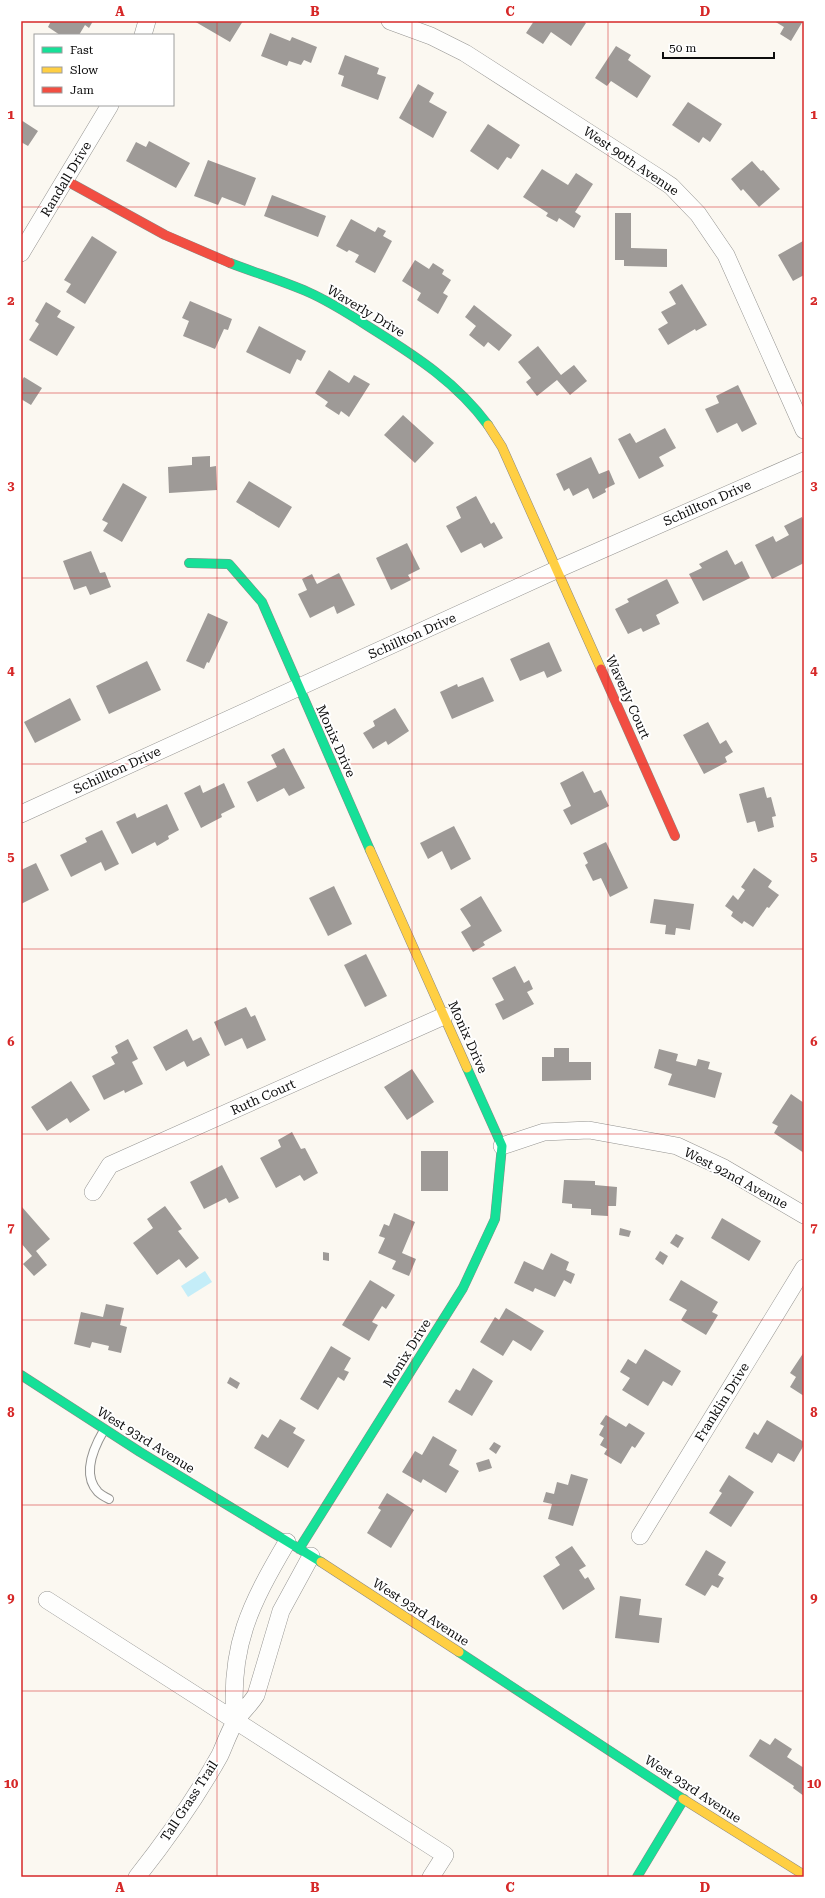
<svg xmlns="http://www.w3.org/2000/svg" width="825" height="1898" font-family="'Roboto Serif',serif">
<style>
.water{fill:#c4edf8}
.building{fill:#9e9a97}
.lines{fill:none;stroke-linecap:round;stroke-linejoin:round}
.lane-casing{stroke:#949390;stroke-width:10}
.street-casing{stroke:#949390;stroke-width:18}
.fast-casing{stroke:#8b8986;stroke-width:10}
.slow-casing{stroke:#8b8986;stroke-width:10}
.jam-casing{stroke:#8b8986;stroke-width:10}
.lane{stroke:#fefefd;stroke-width:8}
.street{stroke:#fefefd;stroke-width:17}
.fast{stroke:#16e098;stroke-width:9}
.slow{stroke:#ffcf43;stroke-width:9}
.jam{stroke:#f24e42;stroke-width:9}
.grid{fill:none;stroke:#d62828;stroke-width:1;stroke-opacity:0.55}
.labels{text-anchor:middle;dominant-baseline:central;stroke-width:4;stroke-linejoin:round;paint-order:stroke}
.street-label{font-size:13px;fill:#0d0d0d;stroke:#fff}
.neatline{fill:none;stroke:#d62828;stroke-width:1.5}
.grid-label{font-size:13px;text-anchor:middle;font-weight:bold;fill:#d62828}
</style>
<rect width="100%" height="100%" fill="#fbf8f1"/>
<!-- water -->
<path class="water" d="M205,1271l7,11 -24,15 -7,-11z"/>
<!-- building -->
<path class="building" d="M51,21h42l-4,7 -4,-3 -6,10h-19l-12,-8z
M194,21h49l-13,21z
M534,21h49l3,2 -15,23 -20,-14 -8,12 -17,-11z
M774,21h29l-12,20 -11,-7 4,-7z
M270,33l20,8 2,-4 25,10 -6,16 -7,-3 -3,5 -12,-4 -2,5 -26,-10z
M616,46l15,9 -3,5 23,16 -14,22 -26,-17 -4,5 -12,-8z
M345,55l34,13 -2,6 9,3 -8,23 -37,-14 3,-10 -6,-2z
M418,84l16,9 -5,9 18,10 -14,26 -34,-20z
M688,102l34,22 -12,18 -7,-5 -4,6 -27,-18z
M21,120l17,11 -10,15 -7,-4z
M488,124l32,21 -9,14 -4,-2 -9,13 -28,-19z
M149,141l41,22 -14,25 -50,-27 10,-19 10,5z
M208,160l48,18 -11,28 -23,-9 -4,8 -24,-9z
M752,161l9,10 2,-1 17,19 -21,18 -16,-18 -2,2 -10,-12z
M542,169l26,16 8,-12 17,11 -18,28 6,4 -7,12 -15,-10 -2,4 -11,-6 2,-3 -25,-16z
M272,195l54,21 -8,21 -54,-21z
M615,213h16v35l36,1v18l-43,-1v-6h-9z
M351,219l24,13 3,-5 8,4 -3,5 9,5 -17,32 -20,-11 4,-7 -10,-5 -2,2 -11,-6z
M92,236l25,16 -32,52 -19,-12 5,-8 -7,-4z
M803,241l1,34 -11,6 -15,-26z
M415,260l14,9 4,-6 11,7 -2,4 9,6 -8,13 5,3 -10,18 -21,-14 4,-7 -19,-12z
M682,284l25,41 -11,6 -1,-2 -27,16 -10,-16 10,-6 -7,-11 15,-8 -7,-12z
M190,301l42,18 -4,11 -4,-1 -9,20 -32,-13 6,-15 -7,-3z
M46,302l15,9 -4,6 18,10 -18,29 -28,-16 10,-16 -4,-3z
M474,305l38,30 -13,16 -11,-9 -4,5 -15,-12 7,-9 -11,-9z
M259,326l47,25 -5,10 -4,-2 -7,15 -44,-22z
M538,346l23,29 13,-10 13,16 -17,14 -13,-15 -20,16 -11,-14 5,-4 -13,-16z
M329,370l20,13 5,-8 16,9 -21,33 -8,-6 -2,4 -14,-9 3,-4 -13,-9z
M24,377l18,11 -11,17 -10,-6v-17z
M738,385l19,39 -15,8 -5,-9 -20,10 -12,-24 14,-6 -3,-7z
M403,415l31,28 -19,20 -31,-28z
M665,428l11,20 -17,9 5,9 -25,13 -21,-40 12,-6 6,10z
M210,456v11l6,-1 1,24 -48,3 -1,-26 24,-2v-8z
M591,457l8,17 10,-4 6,14 -10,5 1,3 -13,7 -5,-11 -15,8 -4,-8 -5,3 -8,-17z
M249,481l43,26 -13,21 -43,-26z
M123,483l24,14 -25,45 -19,-11 5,-8 -6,-3z
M476,496l15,28 3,-2 9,16 -19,10 -3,-5 -20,10 -15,-27 15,-8 -5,-11z
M802,517l2,5v41l-32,16 -17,-34 18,-9 3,6 13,-7 -5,-9z
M407,543l13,26 -12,6 3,5 -20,10 -15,-32z
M727,550l8,15 7,-4 8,17 -47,23 -14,-27 13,-6 -3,-4z
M91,551l9,22 5,-1 6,15 -21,8 -4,-9 -12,4 -11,-29z
M339,573l16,32 -18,9 -3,-8 -24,12 -12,-24 9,-4 -5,-11 10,-5 5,10z
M667,579l12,24 -23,12 4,9 -17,8 -2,-4 -13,6 -13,-25 14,-7 -2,-3z
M208,613l20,9 -19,41 -2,-1 -3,7 -18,-8z
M549,642l13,29 -15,7 -3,-7 -24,10 -10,-22z
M147,661l14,29 -52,24 -13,-28z
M483,677l11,24 -42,18 -12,-27 17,-8 1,3z
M70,698l11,22 -46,23 -11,-21z
M395,708l14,23 -21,14 -2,-4 -13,8 -10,-16 12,-7 -2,-5z
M708,722l12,22 6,-4 7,12 -8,5 2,5 -23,12 -21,-39z
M284,748l21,40 -16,8 -5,-8 -27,14 -10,-20 30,-15 -6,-12z
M583,771l11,22 7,-3 8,16 -38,19 -8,-15 8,-4 -11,-23z
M224,783l11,24 -14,7 1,3 -21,11 -17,-35 16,-8 3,8z
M764,787l3,11 4,-1 5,19 -4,1 2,10 -16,5 -3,-11 -8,2 -8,-29z
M167,804l12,26 -11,6 1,3 -12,7 -2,-4 -23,12 -16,-32 19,-9 2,5z
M454,826l17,33 -20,11 -9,-19 -14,8 -8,-16z
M102,830l17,34 -14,7 -4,-9 -30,15 -11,-22 27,-13 -2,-4z
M606,842l22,46 -18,9 -9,-19 -8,3 -8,-16 3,-2 -5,-10z
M36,863l13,27 -28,14v-34z
M754,868l18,13 -4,6 11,8 -10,13 -2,-1 -14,20 -9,-6 -2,3 -11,-8 2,-4 -8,-6 8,-11 5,5 7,-10 -4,-3z
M334,886l18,38 -24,12 -19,-38z
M481,896l21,35 -19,11 2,3 -12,7 -12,-20 10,-6 -11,-17z
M654,899l40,5 -4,26 -14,-2 -1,7 -10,-1 1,-9 -16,-2z
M366,954l21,42 -22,11 -21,-42z
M515,966l9,17 5,-3 4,9 -6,3 7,12 -31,16 -8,-16 9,-4 -12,-22z
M246,1007l5,10 4,-2 11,25 -19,9 -5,-11 -17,8 -11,-24z
M187,1029l6,12 8,-4 9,18 -23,12 -3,-6 -18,10 -13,-24z
M128,1039l10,20 -6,3 11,22 -18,9 -1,-3 -20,10 -12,-24 23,-12 -4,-7 7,-4 -3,-7z
M554,1048h15v14h22v18l-49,1v-24h12z
M659,1049l19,5 -2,7 20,5 2,-7 12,3 -2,7 14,4 -7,25 -47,-13 4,-11 -18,-6z
M412,1069l22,33 -27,18 -23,-33z
M71,1081l19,29 -20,13 -3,-5 -20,13 -16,-24z
M791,1094l13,9v50l-30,-20 4,-7 -6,-3z
M292,1132l9,17 4,-1 13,25 -14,8 -4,-6 -24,13 -16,-30 21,-11 -3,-7z
M421,1151h27v40h-27z
M222,1165l17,33 -10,5 -3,-5 -22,11 -14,-27z
M564,1180l31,1v4l22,2 -1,19h-8v10l-17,-1v-6l-19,-1v-4l-10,-1z
M165,1206l17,23 -4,2 21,27 -13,10 -7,-9 -22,16 -24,-32 20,-15 -6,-9z
M22,1207l28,32 -14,12 11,14 -13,11 -11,-12 9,-8 -11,-13v-35z
M394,1213l21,9 -13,31 14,6 -7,17 -17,-7 4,-8 -18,-8 7,-15 -6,-2 5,-12 5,2z
M722,1218l39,23 -12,20 -38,-23z
M620,1228l11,3 -2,6 -10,-2z
M676,1234l8,4 -6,10 -8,-5z
M660,1251l8,5 -5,9 -8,-6z
M323,1252l6,1v8l-6,-1z
M551,1253l18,9 -3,8 9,4 -4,10 -7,-4 -9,17 -20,-9 -2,4 -19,-9 10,-22 19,9z
M370,1280l25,15 -9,14 -4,-3 -10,16 6,3 -9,16 -27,-16z
M681,1280l37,22 -6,10 6,3 -12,20 -25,-15 6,-10 -18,-10z
M106,1304l18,4 -4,17 7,2 -6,26 -13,-3 1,-4 -17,-4 -2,6 -16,-4 7,-32 22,5z
M506,1308l38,23 -13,20 -18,-11 -10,16 -23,-14 15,-25 4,3z
M331,1346l20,12 -7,12 5,2 -5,9 -6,-4 -20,33 -18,-11z
M645,1349l36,22 -9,15 -9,-5 -15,25 -26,-16 8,-12 -10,-6 8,-13 8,5z
M804,1352v44l-14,-9 6,-10 -6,-4z
M473,1368l20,13 -21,35 -24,-14 8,-13 4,2z
M230,1377l10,6 -3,6 -10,-6z
M606,1415l20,12 3,-4 16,10 -10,15 -3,-2 -11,18 -17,-10 3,-5 -7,-4 4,-7 -5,-3 5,-9 -4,-2z
M280,1419l16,9 -3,5 12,7 -17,28 -34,-20 8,-14 6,4z
M767,1420l37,22v3l-10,17 -16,-9 -6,10 -27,-15 9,-16 4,3z
M433,1436l24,14 -8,15 10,6 -13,22 -23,-14 -2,4 -19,-11 13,-21 7,4z
M494,1442l7,4 -5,8 -7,-5z
M489,1459l3,9 -13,4 -3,-9z
M571,1474l17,5 -15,47 -25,-7 4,-15 -9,-2 3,-10 8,2 3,-12 11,3z
M729,1475l25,17 -23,35 -22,-14 13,-20 -3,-2z
M387,1493l27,17 -23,38 -24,-15 14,-23 -3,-2z
M572,1546l14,20 -7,4 6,9 3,-2 7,12 -32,21 -20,-34 17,-11 -5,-8z
M706,1550l20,12 -8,13 6,3 -6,10 -6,-3 -7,11 -20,-11z
M620,1596l21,3 -2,16 23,3 -3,25 -44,-5z
M775,1738l17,11 -5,8 17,11v28l-11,-8 1,-2 -45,-30 11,-17 10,6z"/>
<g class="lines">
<defs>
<path id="lane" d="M104,1430c-10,17 -23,44 -6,62 3,3 7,5 11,7"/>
<path id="street" d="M390,21l41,15 34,17 191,123 15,10 27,28 28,41 78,175
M143,35l4,-14
M21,253l89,-148
M21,814l537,-245 246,-108
M502,1146l42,-14 45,-2 88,16 47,22 80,47
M93,1192l17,-27 334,-149
M640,1536l164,-268
M47,1600l398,255 -14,22
M235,1722c-6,-76 15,-117 52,-180
M137,1877c30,-38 59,-79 83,-122 5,-11 9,-23 15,-33 6,-10 15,-17 21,-27l25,-84 30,-55"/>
<path id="fast" d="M230,263c26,10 53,18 78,29 23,10 44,24 66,38 43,27 83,53 114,95
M189,563l40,1 33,38 108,248
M21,1375l119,77 181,110
M299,1549l164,-261 32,-69 7,-73 -35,-78
M459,1652l224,147
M637,1877l47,-78"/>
<path id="slow" d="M488,425l14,22 99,222
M370,850l97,218
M321,1562l138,90
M683,1799l121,76"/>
<path id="jam" d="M65,180l100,55 65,28
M601,669l74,167"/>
</defs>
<!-- lane casing -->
<use href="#lane" class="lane-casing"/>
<!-- street casing -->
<use href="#street" class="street-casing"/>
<!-- fast casing -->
<use href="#fast" class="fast-casing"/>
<!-- slow casing -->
<use href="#slow" class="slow-casing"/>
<!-- jam casing -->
<use href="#jam" class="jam-casing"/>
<!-- lane -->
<use href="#lane" class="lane"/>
<!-- street -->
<use href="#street" class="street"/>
<!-- fast -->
<use href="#fast" class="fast"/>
<!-- slow -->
<use href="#slow" class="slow"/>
<!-- jam -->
<use href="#jam" class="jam"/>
</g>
<!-- grid -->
<path class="grid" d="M217,21v1856M412,21v1856M608,21v1856M21,207h783M21,393h783M21,578h783M21,764h783M21,949h783M21,1134h783M21,1320h783M21,1505h783M21,1691h783"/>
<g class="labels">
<!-- street labels -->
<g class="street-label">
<text transform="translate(631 161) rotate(34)">West 90th Avenue</text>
<text transform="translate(66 179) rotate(-59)">Randall Drive</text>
<text transform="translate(366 311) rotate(31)">Waverly Drive</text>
<text transform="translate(707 503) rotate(-24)">Schillton Drive</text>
<text transform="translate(412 636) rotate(-24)">Schillton Drive</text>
<text transform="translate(628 697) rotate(66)">Waverly Court</text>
<text transform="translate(336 741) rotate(66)">Monix Drive</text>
<text transform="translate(117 770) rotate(-25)">Schillton Drive</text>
<text transform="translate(468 1037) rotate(66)">Monix Drive</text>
<text transform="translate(263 1097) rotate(-24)">Ruth Court</text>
<text transform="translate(736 1178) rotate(28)">West 92nd Avenue</text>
<text transform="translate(407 1353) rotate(-58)">Monix Drive</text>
<text transform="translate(722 1402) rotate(-58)">Franklin Drive</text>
<text transform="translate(146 1440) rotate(32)">West 93rd Avenue</text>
<text transform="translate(421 1612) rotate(33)">West 93rd Avenue</text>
<text transform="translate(693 1789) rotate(33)">West 93rd Avenue</text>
<text transform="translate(189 1801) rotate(-57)">Tall Grass Trail</text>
</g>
</g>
<!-- border -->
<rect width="825" height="1898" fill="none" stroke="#ffffff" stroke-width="44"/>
<!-- legend -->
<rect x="34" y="34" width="140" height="72" fill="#ffffff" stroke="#9e9e9e"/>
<rect x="42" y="47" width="20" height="6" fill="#16e098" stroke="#9e9e9e"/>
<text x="70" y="54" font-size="12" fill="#0d0d0d">Fast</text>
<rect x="42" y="67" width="20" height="6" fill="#ffcf43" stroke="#9e9e9e"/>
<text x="70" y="74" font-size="12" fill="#0d0d0d">Slow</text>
<rect x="42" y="87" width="20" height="6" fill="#f24e42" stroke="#9e9e9e"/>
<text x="70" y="94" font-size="12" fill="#0d0d0d">Jam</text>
<!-- scale -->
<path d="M663 52v6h111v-6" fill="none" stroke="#0d0d0d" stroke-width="2"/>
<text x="669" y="52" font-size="12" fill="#0d0d0d" stroke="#ffffff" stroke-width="3" paint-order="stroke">50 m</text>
<rect x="22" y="22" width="781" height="1854" class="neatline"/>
<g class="grid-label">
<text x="120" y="16">A</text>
<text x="315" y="16">B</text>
<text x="510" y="16">C</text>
<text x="705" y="16">D</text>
<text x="11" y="119">1</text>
<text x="814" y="119">1</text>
<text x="11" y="305">2</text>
<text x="814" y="305">2</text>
<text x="11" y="490">3</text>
<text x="814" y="490">3</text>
<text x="11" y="675">4</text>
<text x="814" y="675">4</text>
<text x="11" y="861">5</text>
<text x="814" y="861">5</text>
<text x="11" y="1046">6</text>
<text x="814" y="1046">6</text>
<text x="11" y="1232">7</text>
<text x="814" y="1232">7</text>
<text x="11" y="1417">8</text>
<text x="814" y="1417">8</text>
<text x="11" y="1602">9</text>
<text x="814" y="1602">9</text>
<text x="11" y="1788">10</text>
<text x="814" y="1788">10</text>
<text x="120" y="1892">A</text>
<text x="315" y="1892">B</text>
<text x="510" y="1892">C</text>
<text x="705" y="1892">D</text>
</g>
</svg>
